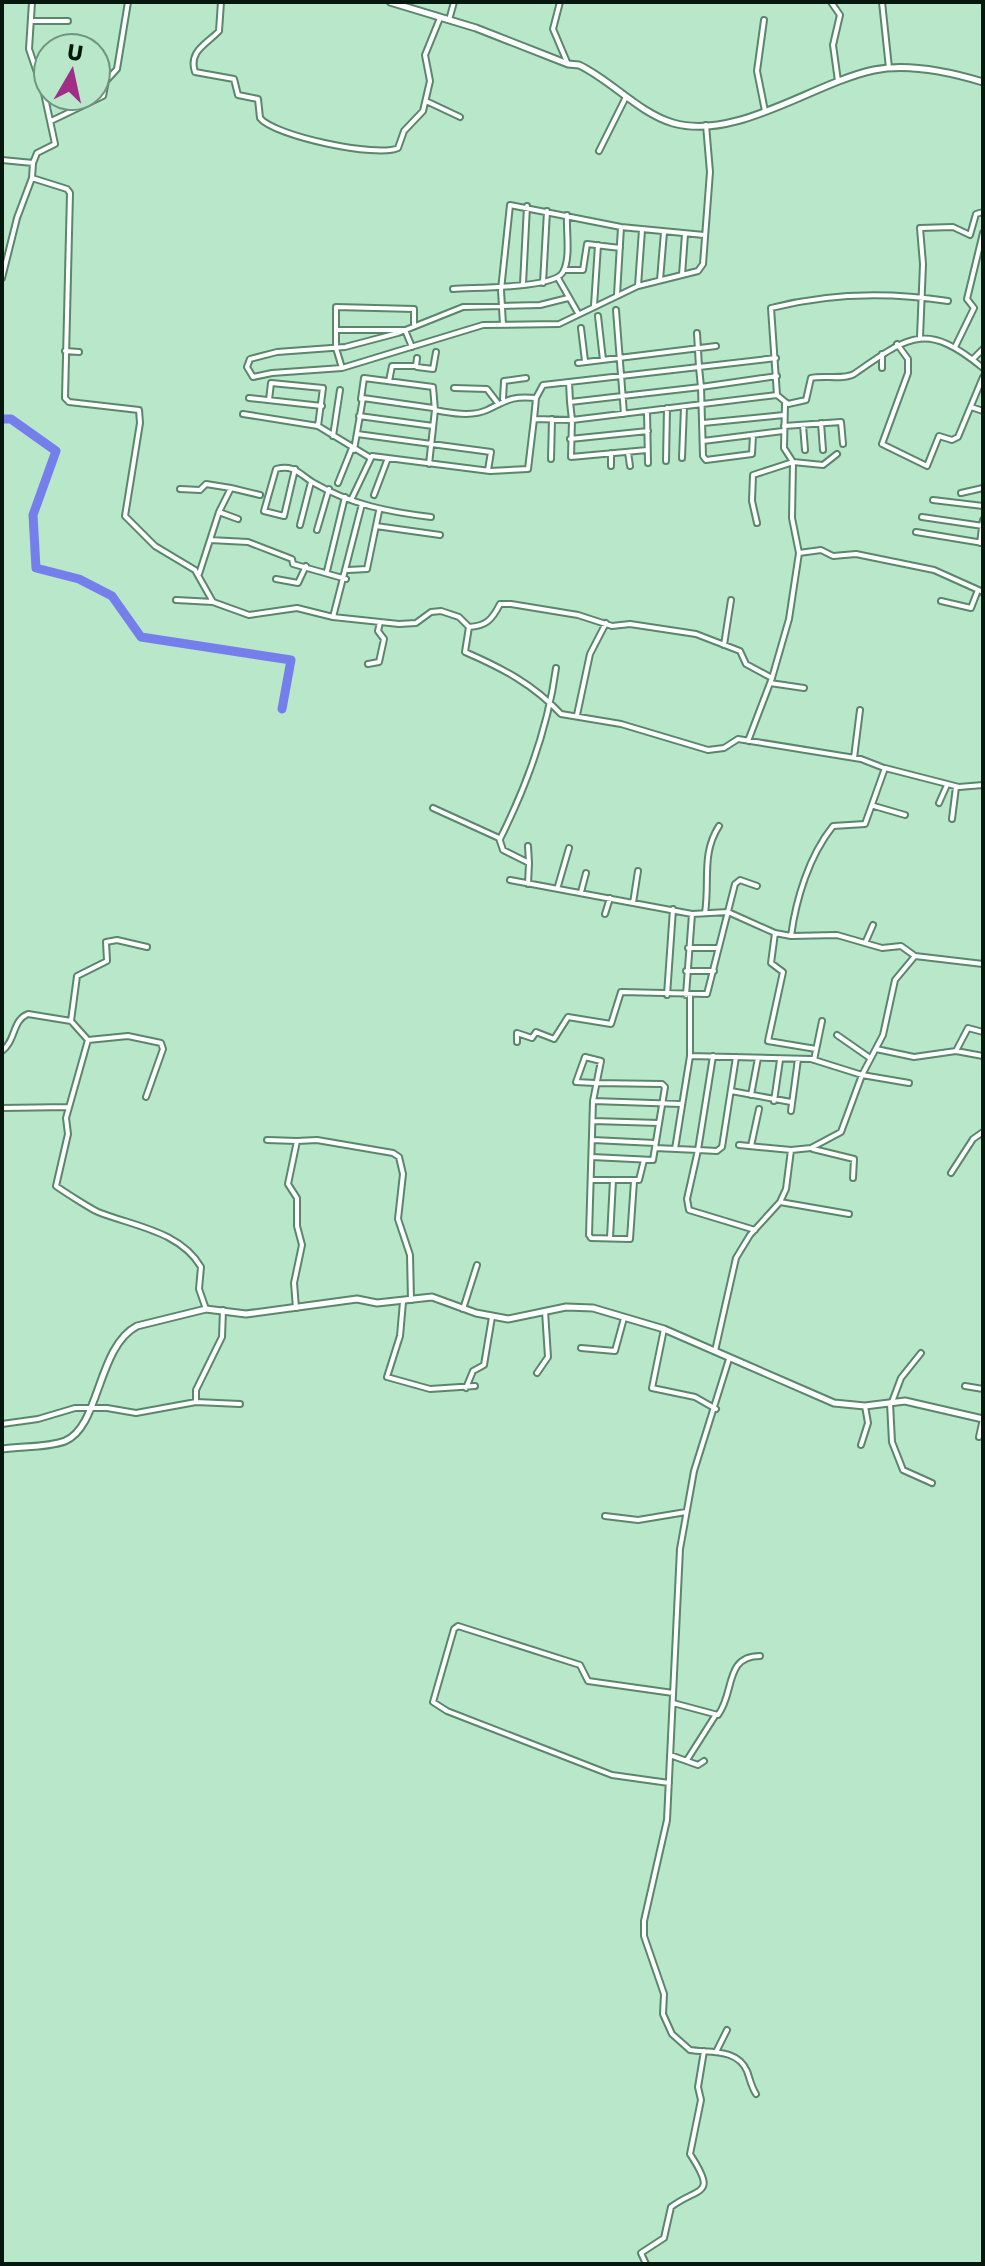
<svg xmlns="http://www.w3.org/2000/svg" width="985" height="2266" font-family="Poppins,sans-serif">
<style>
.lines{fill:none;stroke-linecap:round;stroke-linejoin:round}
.river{stroke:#757fec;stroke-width:9}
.street-casing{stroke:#5a866c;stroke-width:8}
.secondary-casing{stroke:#5a866c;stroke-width:9}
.street{stroke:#fff;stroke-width:4}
.secondary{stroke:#fff;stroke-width:5}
</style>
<rect width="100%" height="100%" fill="#b8e7c9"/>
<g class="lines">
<!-- river -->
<path class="river" d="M2,419h9l45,32 -23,64 3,53 43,11 33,17 29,41 150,23 -9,49"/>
<defs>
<path id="street" d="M221,2l-2,29c-12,13 -31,20 -24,41l39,7 4,16 20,4 2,19c14,18 118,40 138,30l6,-17 19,-20 7,-30 -5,-26 15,-37
M560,2l-7,27 14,33
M831,2l9,13 -7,30 5,36
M882,2l7,66
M449,20l5,-18
M764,20l-7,51 8,40
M31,21h37
M426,101l34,16
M51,121l52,-25 3,-15 11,-12 11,-67
M599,151l27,-54
M2,160l31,3 4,-10 18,-9 -11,-51 -15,-44 3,-47
M33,163l-1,15 35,11 3,4 -5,205 4,4 70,8 1,13 -15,93 30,30 40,24 18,32 36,13 48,-7 36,9 66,7 17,-1 15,-11 10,-1 18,6 10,10c17,-1 23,-7 31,-23h11l67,11 34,11 18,-2 66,10 44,17 6,13 26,14 -24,63
M564,270h19l4,-26 33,4
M682,275l3,-41
M2,278l15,-60 15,-40
M558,278l20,35
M660,280l4,-48
M543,283l4,-72
M523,284l4,-78
M638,286l4,-56
M453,289c21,-2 101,0 110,-17 8,-14 3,-41 4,-57
M617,295l4,-68
M568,298l-28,7 -77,2 -65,26 -53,14 -68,5 -27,7 -3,8 6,10 19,-4 70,-5 141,-43 76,-1 79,-38 60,-15 5,-7 7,-92 -4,-47
M594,306l4,-61
M616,310l8,104
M598,316l5,44
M503,325l-2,-35 9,-85 111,22 83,8
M581,328l4,33
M336,330h69l7,17
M697,333l2,34 77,-9
M920,337l3,-73 -3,-36 33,-1 17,8 6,-21 7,-2
M897,344l11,15v14l-26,71 45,22 12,-30 13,4 6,-3 25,-60
M955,347l19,-39 -7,-9 16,-66
M65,351l14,1
M882,354v14
M973,359l10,-10
M578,363l138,-17
M417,367l16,2 3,-17
M342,368l-6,-20v-41l78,2v15
M389,381l3,-15h24l1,-8
M569,382l1,20
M454,388l33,1 10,13
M777,395l11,9 18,-4 5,-22c12,-3 33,2 43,-4 54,-37 71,-54 129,-6
M249,398l73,8
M361,399l3,-21 69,9 2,23c15,3 37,7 52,0 21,-10 24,-14 49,-12l7,-13 156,-18 2,20 -131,15 2,18 205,-25 -6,-87c58,-15 118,-16 177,-7
M503,399l1,-18 22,-3
M269,400l2,-17 52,5 -5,38
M971,407l12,4
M647,411l1,52
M243,414l75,12 51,31
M359,416l74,10
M534,419l2,-21
M703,423l81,-8
M821,423l2,27
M803,425l2,25
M784,426l57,-4 2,22
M357,434l134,18 -3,18
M753,435l-1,19 -46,6 -3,-4 -2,-69 76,-11
M333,436l7,-46
M570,439l78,-8
M703,441l80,-10
M354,450l9,-52 70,10
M628,452l2,14
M611,453v13
M682,458l2,-51
M551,459l1,-40
M666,461l1,-53
M429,464l6,-54
M295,469l-11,47 -20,-5 12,-42c19,-5 24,6 38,14 36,21 74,29 117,34
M338,483l14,-35
M231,488l29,7
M180,489l20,1 6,-6 25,4 -12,24 -20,62
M961,493l22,-5
M374,495l14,-37
M352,498l20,-42 118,15 38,-2 6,-50 38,1 -1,37 76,-7
M933,500l50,6
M219,512l19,7
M922,517l61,9
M757,523l-5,-22 1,-26 40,-13 30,3 14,-11
M300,525l11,-43
M376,526l64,9
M317,530l12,-41
M916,532l67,11
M210,540l38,2 44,17 1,5 53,15
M980,543l3,-23
M799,553l22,-3 12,6 23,-2 78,16 49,22
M348,570l19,-1 12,-58
M327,571l18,-74
M276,579l22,4 8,-17
M176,600l37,2
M941,601l30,7 7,-18
M333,617l29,-113
M469,627l-4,25c37,16 68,32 96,62l60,10 87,26 16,-2 14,-9 123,20 23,9
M724,645l7,-45
M368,664l11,-2 5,-23 -6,-8 2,-9
M772,678l17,-59 10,-66 -7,-35 1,-56 -9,-14 1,-45
M770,683l34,5
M577,715l13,-61 16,-31
M854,758l6,-48
M939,803l8,-18
M874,806l31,9
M433,808l66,30 4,12 26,13 -1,21
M952,819l4,-32
M500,839c27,-54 48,-111 56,-171
M528,846l1,17
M510,880l182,34 36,-2 47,21 16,3
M558,886l11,-38
M581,892l5,-19
M633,903l5,-32
M705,913c5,-32 -4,-59 14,-87
M605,914l5,-16
M775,933l-4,30 12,9 -15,69 48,8
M866,941l7,-16
M688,948h29
M915,956l68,8
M686,971h28
M667,995l6,-86
M686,995l6,-81
M71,1021l6,-45 30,-15 -1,-19 11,-2 30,7
M837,1035l33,23
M517,1042v-9l15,5 4,-6 18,7 14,-22 43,7 10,-32 86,2 28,-110 5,-4 17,6
M876,1049l38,8 42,-6 27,5
M2,1051c14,-10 10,-31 26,-37l43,7 17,19
M956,1051l12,-23 15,4
M690,1056l121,3 51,16 47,8
M713,1056l-15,94 19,1 5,-4 14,-90
M814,1060l8,-39
M731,1091l60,11
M751,1095l7,-37
M146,1097l17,-48 -2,-6 -33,-7 -40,4 -22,78 2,16 -12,52c7,5 35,23 42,26 35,14 82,19 103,55l-2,22 7,20
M593,1101l88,3
M774,1101l6,-41
M2,1108l67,-1
M791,1111l7,-52
M593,1121l66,2
M267,1140l30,1
M593,1140l62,3
M739,1145l52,5
M751,1146l8,-37
M655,1148l43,2 -11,49 2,11 66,20
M675,1149l15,-93v-62
M813,1149l41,10 -1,19
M592,1157l61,3 12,-73 -3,-3 -67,-1 -19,-1 9,-25 16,4 -8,40 -4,134 2,3 39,1 4,-58
M951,1173l22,-34 10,-7
M592,1180h47l5,-20
M780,1202l69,12
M610,1238l3,-58
M403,1302l-3,34 -13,41 43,12 45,-3
M296,1308l-2,-25 8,-38 -5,-19v-28l-9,-14 9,-43 20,-1 76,13 6,4 4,17 -5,45 12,36 1,45
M463,1309l14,-44
M664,1329l-12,59 43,9 21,12
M581,1348l34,3 9,-33
M715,1351l21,-93 14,-23 30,-33 6,-13 5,-39 20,-2 30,-16 21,-57 21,-40 12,-55 20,-24 -14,-10 -19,2 -45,-13 -46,1c5,-37 18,-80 42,-110l32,-2 20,-56 74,19 24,-2
M729,1359l-35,112 -14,78 -13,271 -23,101v15l20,58 -1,20 9,20 18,16c19,3 47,-2 57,21 3,8 4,15 9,23
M537,1373l11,-16 -3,-46
M965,1386l18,3
M466,1388l7,-17 11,-6 8,-48
M196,1402v-12l26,-53 1,-27
M892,1402l9,-24 20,-25
M890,1403l2,39 11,28 29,13
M2,1424l36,-5 37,-11h32l29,5 60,-11 44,2
M979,1437l4,-18
M861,1445l7,-22 -3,-17
M605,1516l33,4 48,-8
M673,1703l45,12c17,-22 6,-59 42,-59
M670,1755l28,10 6,-4
M687,1760l28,-44
M669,1783l-57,-8 -165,-64 -14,-9 21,-73 4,-3 122,39 8,16 85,12
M717,2050l10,-20
M646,2264l-5,-11 23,-15 7,-31c28,-21 47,-10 19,-53l11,-54 -3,-13 6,-36"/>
<path id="secondary" d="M390,2l86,26 92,36 11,1c32,15 60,48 94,58 64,18 140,-40 201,-53 34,-7 76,2 109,12
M2,1449c20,-3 44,-1 63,-8 35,-14 32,-94 72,-115l69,-17 40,5 111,-15 20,4 55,-6 44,16 32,6 58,-12 27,1 71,21 170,74 31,3 40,-5 78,18"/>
</defs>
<!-- street casing -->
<use href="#street" class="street-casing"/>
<!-- secondary casing -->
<use href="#secondary" class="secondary-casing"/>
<!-- street -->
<use href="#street" class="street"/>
<!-- secondary -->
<use href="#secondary" class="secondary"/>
</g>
<!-- border -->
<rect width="985" height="2266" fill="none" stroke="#06170d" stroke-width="8"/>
<!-- north arrow -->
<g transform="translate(72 72) rotate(9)"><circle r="38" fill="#b8e7c9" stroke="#71947e" stroke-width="2"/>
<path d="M0-6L14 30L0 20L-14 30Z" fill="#a02d88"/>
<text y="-12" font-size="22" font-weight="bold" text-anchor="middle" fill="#06170d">U</text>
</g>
</svg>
